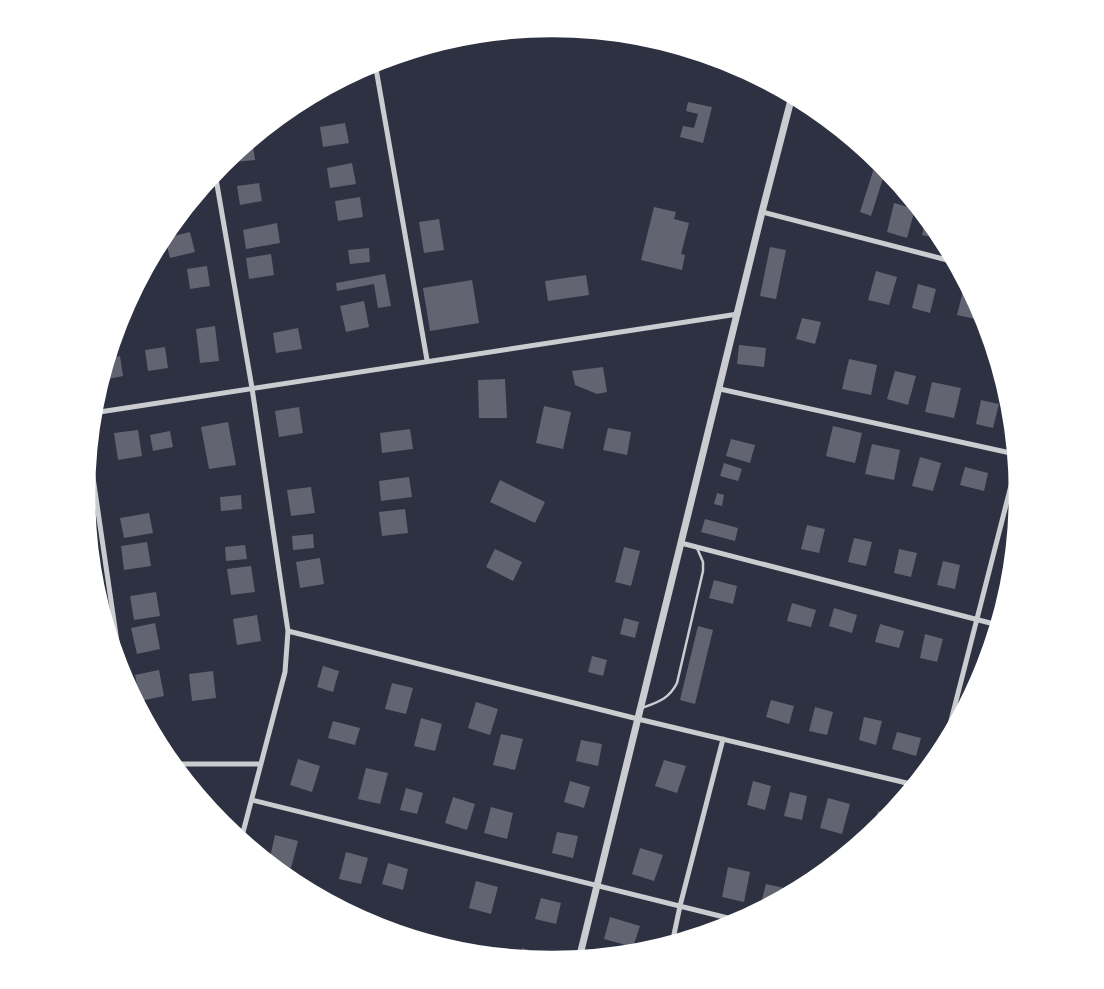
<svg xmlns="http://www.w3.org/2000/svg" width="1104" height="989" font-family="'Source Serif 4',serif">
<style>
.building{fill:#626471}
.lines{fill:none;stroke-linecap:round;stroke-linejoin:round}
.service{stroke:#caccd0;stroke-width:2.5}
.minor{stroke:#caccd0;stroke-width:5}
.tertiary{stroke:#caccd0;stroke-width:7}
.rim{fill:none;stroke:#fff;stroke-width:2.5}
</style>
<rect width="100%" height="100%" fill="#2d3142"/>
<!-- building -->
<path class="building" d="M688,102l24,5 -9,36 -23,-6 3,-11 11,2 4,-14 -12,-3z
M345,123l4,20 -26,4 -3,-20z
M253,145l2,15 -21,2 -1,-7 11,-9z
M352,163l4,21 -26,4 -3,-20z
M875,165l11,4 -15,47 -11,-4z
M259,183l3,18 -22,4 -3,-19z
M360,197l3,20 -25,4 -3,-20z
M192,200l2,11 -12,2 5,-7z
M894,203l21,6 -8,29 -20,-6z
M654,207l22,5 -2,7 15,4 -8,31 4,1 -3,15 -41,-10z
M926,217l14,18 2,4 -20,-4z
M439,219l5,31 -20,3 -5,-31z
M277,223l3,20 -34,6 -3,-19z
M190,232l5,20 -25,6 -5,-20z
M770,247l16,3 -10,49 -16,-3z
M369,248l1,14 -20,2 -2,-14z
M271,254l3,21 -25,4 -3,-21z
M207,266l3,20 -20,3 -3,-20z
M876,271l21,6 -8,28 -21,-5z
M385,274l6,32 -13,2 -4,-24 -37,7 -1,-8z
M586,275l3,20 -41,6 -3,-20z
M472,280l7,43 -49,8 -7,-43z
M918,284l18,5 -6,24 -18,-5z
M963,291l8,2 7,13 -3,13 -18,-4z
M364,301l5,26 -23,5 -6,-26z
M802,318l19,4 -6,22 -19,-5z
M215,326l4,35 -19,2 -4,-34z
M298,328l4,21 -26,4 -3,-20z
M739,345l27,3 -2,19 -27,-3z
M165,347l3,21 -20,3 -3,-21z
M120,356l3,20 -20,4 5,-22z
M849,359l28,6 -6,30 -29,-6z
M603,367l4,25 -10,2 -22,-9 -3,-14z
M895,371l21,5 -8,29 -21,-6z
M505,379l2,39h-28l-1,-38z
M932,382l29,6 -7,30 -29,-6z
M981,400l18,4 -6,24 -17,-4z
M544,406l27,6 -8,37 -27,-6z
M299,407l4,26 -24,4 -4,-26z
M228,422l8,43 -27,4 -8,-42z
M833,426l29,7 -7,30 -29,-7z
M608,428l23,4 -4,23 -24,-5z
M410,429l3,20 -31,4 -2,-20z
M138,430l4,26 -24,4 -4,-27z
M170,431l3,16 -20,4 -3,-16z
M731,439l24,6 -5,18 -24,-7z
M872,444l28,6 -6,30 -29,-6z
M920,457l21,6 -8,28 -21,-5z
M724,463l18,6 -4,12 -18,-5z
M965,467l23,6 -4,18 -24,-6z
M409,477l3,20 -31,4 -2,-20z
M500,480l45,22 -10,21 -45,-21z
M311,487l4,26 -24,3 -4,-26z
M717,493l7,2 -2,11 -8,-2z
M241,495l1,14 -21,2 -1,-14z
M405,509l3,24 -26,3 -3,-24z
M149,513l4,20 -29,5 -4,-20z
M705,519l33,9 -3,13 -34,-9z
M807,525l18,4 -6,24 -18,-4z
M313,534l1,14 -21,2 -1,-14z
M854,538l18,4 -6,24 -18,-4z
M147,542l4,24 -27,4 -3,-24z
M245,545l2,14 -21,2 -1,-14z
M624,547l16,4 -9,35 -16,-4z
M495,549l27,13 -9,19 -27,-14z
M899,549l18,4 -6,24 -17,-4z
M320,558l4,26 -24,4 -4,-26z
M943,561l17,4 -5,24 -18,-4z
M251,566l4,26 -24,3 -4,-26z
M714,580l23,6 -4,18 -24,-6z
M1007,581l3,1v4l-6,21 -3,-1z
M156,592l4,24 -26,4 -4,-24z
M792,603l24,7 -5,17 -24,-6z
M834,608l23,7 -5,18 -23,-7z
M257,615l4,26 -24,4 -4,-26z
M624,618l15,4 -4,16 -15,-4z
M155,623l5,26 -23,5 -6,-26z
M880,624l24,7 -5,17 -24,-6z
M698,626l15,4 -18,74 -15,-4z
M925,634l18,5 -6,23 -17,-4z
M592,656l15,4 -4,16 -15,-4z
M323,666l16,5 -6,21 -16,-5z
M159,670l5,26 -24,5 -5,-26z
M213,671l3,27 -24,3 -3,-27z
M392,683l21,5 -7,26 -21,-5z
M771,700l23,6 -5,18 -23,-7z
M476,702l22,7 -8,26 -22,-7z
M815,707l18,5 -6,23 -18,-4z
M864,717l18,4 -6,24 -17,-5z
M421,718l21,6 -7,27 -21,-5z
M333,721l27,7 -5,17 -27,-7z
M897,732l24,6 -5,18 -24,-7z
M501,734l22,5 -8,31 -22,-5z
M581,740l21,4 -4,22 -22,-5z
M298,759l22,7 -8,26 -22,-7z
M664,760l22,6 -9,27 -22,-7z
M366,768l22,5 -8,31 -22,-5z
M570,781l20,6 -6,21 -20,-6z
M753,781l18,5 -6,24 -18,-5z
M406,788l17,5 -6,21 -17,-4z
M790,792l17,4 -5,24 -18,-4z
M453,797l22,7 -8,26 -22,-7z
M828,798l22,6 -8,30 -22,-6z
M491,807l22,6 -6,26 -23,-6z
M878,811l13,3 -9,11 -11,9z
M557,832l21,4 -5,22 -21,-5z
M275,835l23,6 -7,27 -22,-6z
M640,848l23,7 -9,26 -22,-7z
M346,852l22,6 -7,26 -22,-5z
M388,863l20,6 -5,21 -21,-6z
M728,867l22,5 -6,30 -22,-5z
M476,881l22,6 -7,27 -22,-6z
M766,884l18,4 -3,11 -17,9 -4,-1z
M541,898l20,5 -5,21 -21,-5z
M610,917l30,9 -7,21 -29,-8z
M522,948l29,8 -2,5 -29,-3z"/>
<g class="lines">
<!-- service -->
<path class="service" d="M642,708c16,-6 27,-9 35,-25l26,-112v-9l-6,-14"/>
<!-- minor -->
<path class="minor" d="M375,63l52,297
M215,173l37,215 36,243 -3,41 -44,168
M762,212l193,50
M720,389l295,65
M93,413l645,-99
M89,450l33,226
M681,543l317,82
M288,631l350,88 277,66
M944,748l72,-282
M172,764h89
M252,800l488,121
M672,944l8,-38 43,-167"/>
<!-- tertiary -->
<path class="tertiary" d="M579,959l183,-747 30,-116"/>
</g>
<!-- crop -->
<path d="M0 0H1104V989H0ZM94 494a458 458 0 1 1 916 0a458 458 0 1 1-916 0Z" fill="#fff" fill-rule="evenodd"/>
<path class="rim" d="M94 494a458 458 0 1 1 916 0a458 458 0 1 1-916 0Z"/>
</svg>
